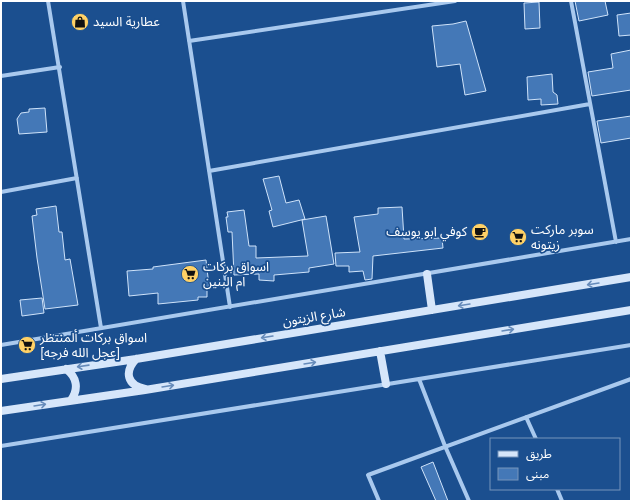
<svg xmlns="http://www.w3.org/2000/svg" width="632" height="502" font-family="'Nunito Sans','Noto Sans Arabic',sans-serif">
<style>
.building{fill:#4478b7;stroke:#cfe3fa}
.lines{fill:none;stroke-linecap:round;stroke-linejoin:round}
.street{stroke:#a9c9ee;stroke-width:4}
.secondary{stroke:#d6e6fa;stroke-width:8}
.oneway{stroke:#668bba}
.labels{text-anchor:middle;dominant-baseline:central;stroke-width:3.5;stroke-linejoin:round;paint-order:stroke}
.poi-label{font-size:13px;fill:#fff;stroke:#1b4f8f;text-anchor:start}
.street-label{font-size:13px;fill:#fff;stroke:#1b4f8f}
</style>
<rect width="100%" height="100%" fill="#1b4f8f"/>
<!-- building -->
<path class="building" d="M575,1h30l3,14 -29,6z
M539,2l1,26 -15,1 -1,-26z
M631,13v22l-12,1 -2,-21z
M466,21l20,70 -21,4 -5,-31 -23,3 -5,-41 21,-2z
M631,50v40l-39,6 -4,-24 25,-4 -2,-14z
M552,74l1,18 4,3 1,9 -17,1v-6l-13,1 -1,-23z
M45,108l2,24 -28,2 -2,-15 4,-6 8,-1v-3z
M631,116v22l-30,5 -4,-22z
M279,176l7,27 13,-3 6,19 -32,8 -4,-16 3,-1 -9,-31z
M56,206l3,26h3l3,28 5,-1 8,46 -33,4 -8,-51 -5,-42 5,-1 -1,-6z
M402,207l2,32 38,-1 1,10 -70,8 -1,23 -7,1 -2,-9 -14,1v-6h-13l-1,-13 25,-1 -6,-35 24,-3v-6z
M244,210l5,36h7v12l52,-2 -6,-36 24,-4 8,48 -25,4v4l-35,3v6l-15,-1v-6l-25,1 -2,-43h-4l-2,-15h2l-1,-5z
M206,260l3,26 -2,1v10h-9v3l-40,4v-11l-29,3 -2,-25 26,-2v-2z
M42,298l2,15 -22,3 -2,-16z
M433,462l15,39h-12l-15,-34z"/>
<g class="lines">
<!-- street -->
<path class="street" d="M48,1l53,327
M183,1l47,306
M571,1l45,241
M189,41l266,-40
M1,76l59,-9
M209,171l381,-67
M1,192l76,-14
M1,345l630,-106
M419,379l26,67 24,55
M526,417l10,22
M1,446l630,-101
M557,489l5,12
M379,501l-11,-26 263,-96"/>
<!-- secondary -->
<path class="secondary" d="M427,274l5,36
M380,351l6,33
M136,359c-12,13 -9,26 9,30
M66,369c11,8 13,20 5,31
M1,379l135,-20 495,-82
M1,411l144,-21 486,-80"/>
</g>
<!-- one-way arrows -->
<defs><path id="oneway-shaft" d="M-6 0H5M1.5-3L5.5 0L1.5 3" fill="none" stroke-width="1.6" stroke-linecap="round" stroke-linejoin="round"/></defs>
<g class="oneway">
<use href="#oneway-shaft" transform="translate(593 284) rotate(171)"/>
<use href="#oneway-shaft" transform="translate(464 305) rotate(171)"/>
<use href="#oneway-shaft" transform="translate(508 330) rotate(-9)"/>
<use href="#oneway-shaft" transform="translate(267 337) rotate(171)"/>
<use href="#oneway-shaft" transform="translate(310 363) rotate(-9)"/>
<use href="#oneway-shaft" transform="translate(83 366) rotate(172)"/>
<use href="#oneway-shaft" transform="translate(168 386) rotate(-9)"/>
<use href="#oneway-shaft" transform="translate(40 405) rotate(-9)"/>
</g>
<!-- icons -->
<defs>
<symbol id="shop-disc" viewBox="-11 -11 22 22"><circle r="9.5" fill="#ffd166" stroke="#1b4f8f"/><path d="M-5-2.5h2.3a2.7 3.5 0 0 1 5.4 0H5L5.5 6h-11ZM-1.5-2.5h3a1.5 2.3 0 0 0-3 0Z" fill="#111"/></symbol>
<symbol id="cafe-disc" viewBox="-11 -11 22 22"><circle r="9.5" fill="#ffd166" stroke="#1b4f8f"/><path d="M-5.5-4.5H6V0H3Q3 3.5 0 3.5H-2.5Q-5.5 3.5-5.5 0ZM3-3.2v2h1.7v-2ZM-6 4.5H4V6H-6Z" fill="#111"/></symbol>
<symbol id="supermarket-disc" viewBox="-11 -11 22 22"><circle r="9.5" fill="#ffd166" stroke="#1b4f8f"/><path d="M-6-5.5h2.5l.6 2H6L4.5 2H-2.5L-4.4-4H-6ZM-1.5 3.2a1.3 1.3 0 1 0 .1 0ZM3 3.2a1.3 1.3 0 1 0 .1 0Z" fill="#111"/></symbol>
</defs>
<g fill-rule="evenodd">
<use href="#shop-disc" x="70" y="12" width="20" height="20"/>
<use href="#cafe-disc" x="470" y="222" width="20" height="20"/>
<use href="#supermarket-disc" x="508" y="227" width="20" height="20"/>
<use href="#supermarket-disc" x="180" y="264" width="20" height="20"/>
<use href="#supermarket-disc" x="17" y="335" width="20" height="20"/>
</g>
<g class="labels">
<!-- poi labels -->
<g class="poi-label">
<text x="93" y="22">عطارية السيد</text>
<text x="531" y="230">سوبر ماركت<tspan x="531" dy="15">زيتونه</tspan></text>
<text x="467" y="232" text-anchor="end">كوفي ابو يوسف</text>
<text x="203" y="267">اسواق بركات<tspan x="203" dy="15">ام البنين</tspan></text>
<text x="40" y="338">اسواق بركات ألمنتظر<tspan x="40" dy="15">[عجل الله فرجه]</tspan></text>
</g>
<!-- street labels -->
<g class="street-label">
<text transform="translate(314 317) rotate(-9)">شارع الزيتون</text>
</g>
</g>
<!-- border -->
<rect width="632" height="502" fill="none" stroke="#ffffff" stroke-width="4"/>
<!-- legend -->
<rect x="490" y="438" width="130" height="52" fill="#1b4f8f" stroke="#7695bc"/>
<rect x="498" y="451" width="20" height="6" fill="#d6e6fa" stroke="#7695bc"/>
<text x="526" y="458" font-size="12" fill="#ffffff">طريق</text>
<rect x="498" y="468" width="20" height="12" fill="#4478b7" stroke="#7695bc"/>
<text x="526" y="478" font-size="12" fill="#ffffff">مبنى</text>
</svg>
